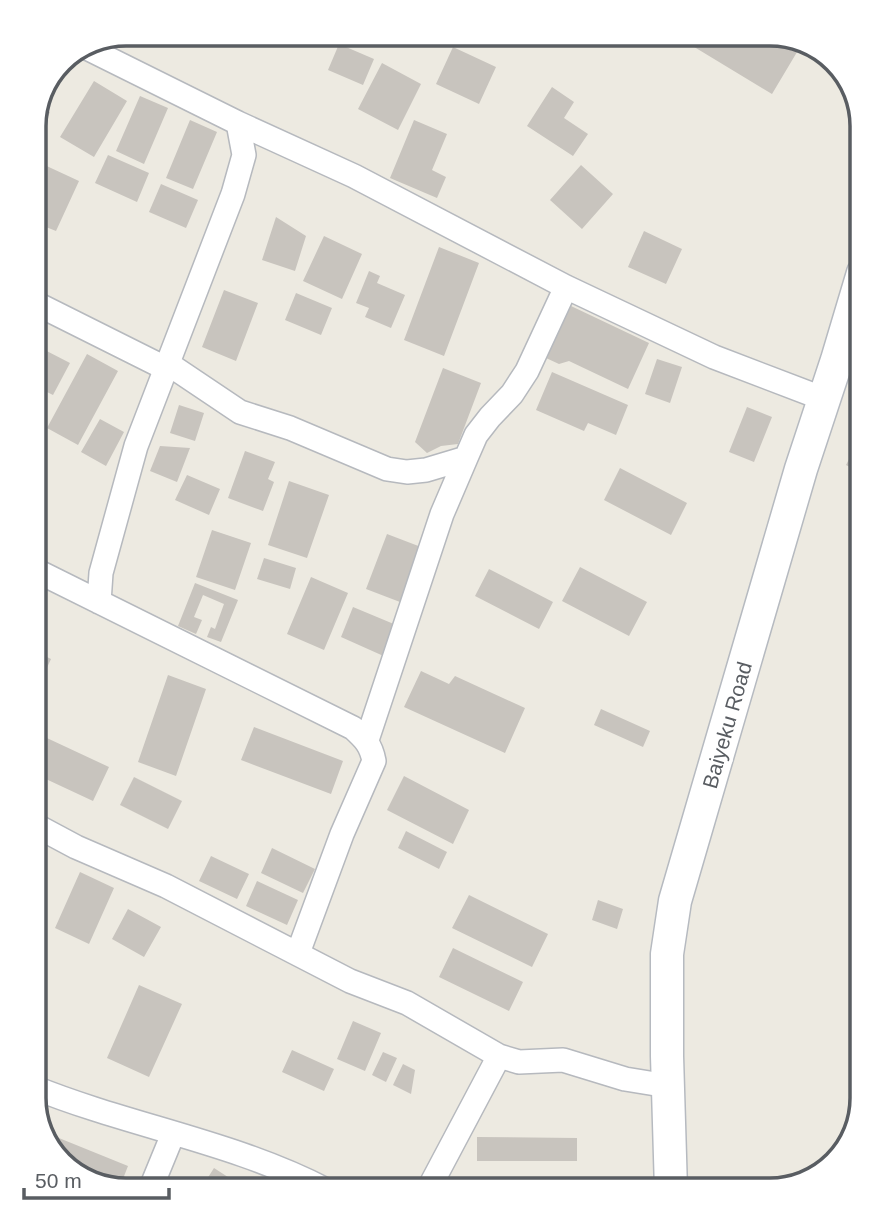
<svg xmlns="http://www.w3.org/2000/svg" width="896" height="1223" font-family="Arial,sans-serif">
<style>
.building{fill:#c8c4be}
.lines{fill:none;stroke-linecap:round;stroke-linejoin:round}
.minor-casing{stroke:#b6b9be;stroke-width:26}
.secondary-casing{stroke:#b6bac0;stroke-width:35}
.minor{stroke:#fff;stroke-width:23}
.secondary{stroke:#fff;stroke-width:32}
.labels{text-anchor:middle;dominant-baseline:central;stroke-width:7;stroke-linejoin:round;paint-order:stroke}
.street-label{font-size:21px;fill:#595d62;stroke:#fff}
.rim{fill:none;stroke:#595d62;stroke-width:3.5}
</style>
<rect width="100%" height="100%" fill="#edeae1"/>
<!-- building -->
<path class="building" d="M693,33h83l27,9 -31,52 -86,-52z
M339,44l35,15 -11,26 -35,-15z
M453,47l43,20 -17,37 -43,-20z
M382,63l39,21 -23,46 -40,-21z
M94,81l33,20 -33,56 -34,-20z
M552,87l22,15 -10,16 24,16 -15,22 -46,-30z
M140,96l28,12 -24,56 -28,-13z
M40,107l10,5 -17,36v-28z
M190,120l27,12 -24,57 -27,-11z
M414,120l33,14 -15,36 14,7 -9,21 -47,-20z
M108,155l41,18 -12,29 -42,-19z
M38,162l41,19 -23,50 -20,-8 -3,-6v-45z
M581,165l32,29 -31,35 -32,-29z
M161,184l37,16 -12,28 -37,-16z
M276,217l30,19 -11,35 -33,-11z
M644,231l38,18 -16,35 -38,-17z
M324,236l38,18 -20,45 -39,-18z
M439,247l40,16 -35,93 -40,-16z
M369,271l11,5 -3,7 28,12 -14,33 -26,-11 4,-9 -13,-5z
M224,290l34,13 -22,58 -34,-14z
M296,293l36,15 -11,27 -36,-15z
M571,306l78,37 -21,46 -59,-28 -10,3 -13,-6z
M37,346l33,17 -17,32 -20,-10v-33z
M87,354l31,17 -40,74 -31,-17z
M657,359l25,8 -12,36 -25,-9z
M443,368l38,15 -23,61 -17,2 -14,7 -12,-11z
M552,372l76,33 -12,30 -28,-12 -4,8 -48,-21z
M179,405l25,8 -9,28 -25,-8z
M747,407l25,10 -18,45 -25,-10z
M100,419l24,13 -18,34 -25,-14z
M860,438l3,1v35l-17,-9z
M160,446l30,2 -13,34 -27,-11z
M245,451l30,11 -7,17 6,3 -11,29 -35,-13z
M620,468l67,35 -16,32 -67,-35z
M187,475l33,14 -11,26 -34,-15z
M289,481l40,14 -22,63 -39,-13z
M212,530l39,13 -16,47 -39,-13z
M387,534l34,13 -21,55 -34,-13z
M264,558l32,10 -6,21 -33,-10z
M580,567l67,35 -18,34 -67,-35z
M489,569l64,33 -14,27 -64,-33z
M311,577l37,16 -24,57 -37,-16z
M195,583l43,17 -17,42 -14,-5 4,-10 4,2 9,-25 -21,-9 -9,22 8,3 -6,14 -18,-8z
M353,607l48,20 -13,31 -47,-21z
M33,650l18,9 -15,32 -3,-2z
M421,671l28,13 6,-8 70,32 -20,45 -101,-46z
M168,675l38,14 -30,87 -38,-14z
M601,709l49,22 -7,16 -49,-22z
M254,727l89,34 -12,33 -90,-34z
M34,732l75,35 -16,34 -60,-28z
M404,776l65,34 -16,34 -66,-34z
M134,777l48,24 -14,28 -48,-24z
M406,831l41,21 -8,17 -41,-21z
M272,848l43,21 -12,24 -42,-20z
M211,856l38,18 -12,25 -38,-18z
M80,872l34,16 -25,56 -34,-16z
M257,881l41,19 -11,25 -41,-19z
M469,895l79,39 -16,33 -80,-39z
M598,900l25,9 -6,20 -25,-9z
M128,909l33,18 -17,30 -32,-18z
M453,948l70,34 -14,29 -70,-34z
M139,985l43,19 -33,73 -42,-19z
M353,1021l28,12 -16,38 -28,-12z
M292,1050l42,19 -10,22 -42,-19z
M383,1052l14,6 -11,24 -14,-7z
M403,1064l12,6 -4,24 -18,-9z
M49,1134l79,32 -9,23 -40,-12 -33,-33z
M477,1137l100,1v23h-100z
M214,1168l34,22h-48z"/>
<g class="lines">
<defs>
<path id="minor" d="M87,48l151,75 116,53 212,111 148,70 110,42
M33,302l132,66
M837,360l26,7
M167,363l73,49 50,16 97,41 20,3 19,-2 40,-12
M33,569l320,159c12,11 18,17 21,33l-32,73 -44,119
M99,602l2,-29 35,-127 97,-252 11,-39 -6,-32
M367,740l75,-226 24,-56 10,-23 14,-18 22,-23 15,-23 39,-84
M33,824l43,23 90,39 184,95 57,22 92,53 20,6 44,-2 62,19 43,7
M33,1087c96,39 201,55 293,103
M150,1190l23,-56
M428,1190l71,-134"/>
<path id="secondary" d="M671,1190l-4,-134v-102l8,-53 126,-432 36,-109 26,-87"/>
</defs>
<!-- minor casing -->
<use href="#minor" class="minor-casing"/>
<!-- secondary casing -->
<use href="#secondary" class="secondary-casing"/>
<!-- minor -->
<use href="#minor" class="minor"/>
<!-- secondary -->
<use href="#secondary" class="secondary"/>
</g>
<g class="labels">
<!-- street labels -->
<g class="street-label">
<text transform="translate(727 725) rotate(-74)">Baiyeku Road</text>
</g>
</g>
<!-- crop -->
<path d="M0 0H896V1223H0ZM126 46H770A80 80 0 0 1 850 126V1098A80 80 0 0 1 770 1178H126A80 80 0 0 1 46 1098V126A80 80 0 0 1 126 46Z" fill="#fff" fill-rule="evenodd"/>
<path class="rim" d="M126 46H770A80 80 0 0 1 850 126V1098A80 80 0 0 1 770 1178H126A80 80 0 0 1 46 1098V126A80 80 0 0 1 126 46Z"/>
<!-- scale -->
<path d="M24 1188v10h145v-10" fill="none" stroke="#595d62" stroke-width="3.5"/>
<text x="35" y="1188" font-size="21" fill="#595d62" stroke="#ffffff" stroke-width="5" paint-order="stroke">50 m</text>
</svg>
